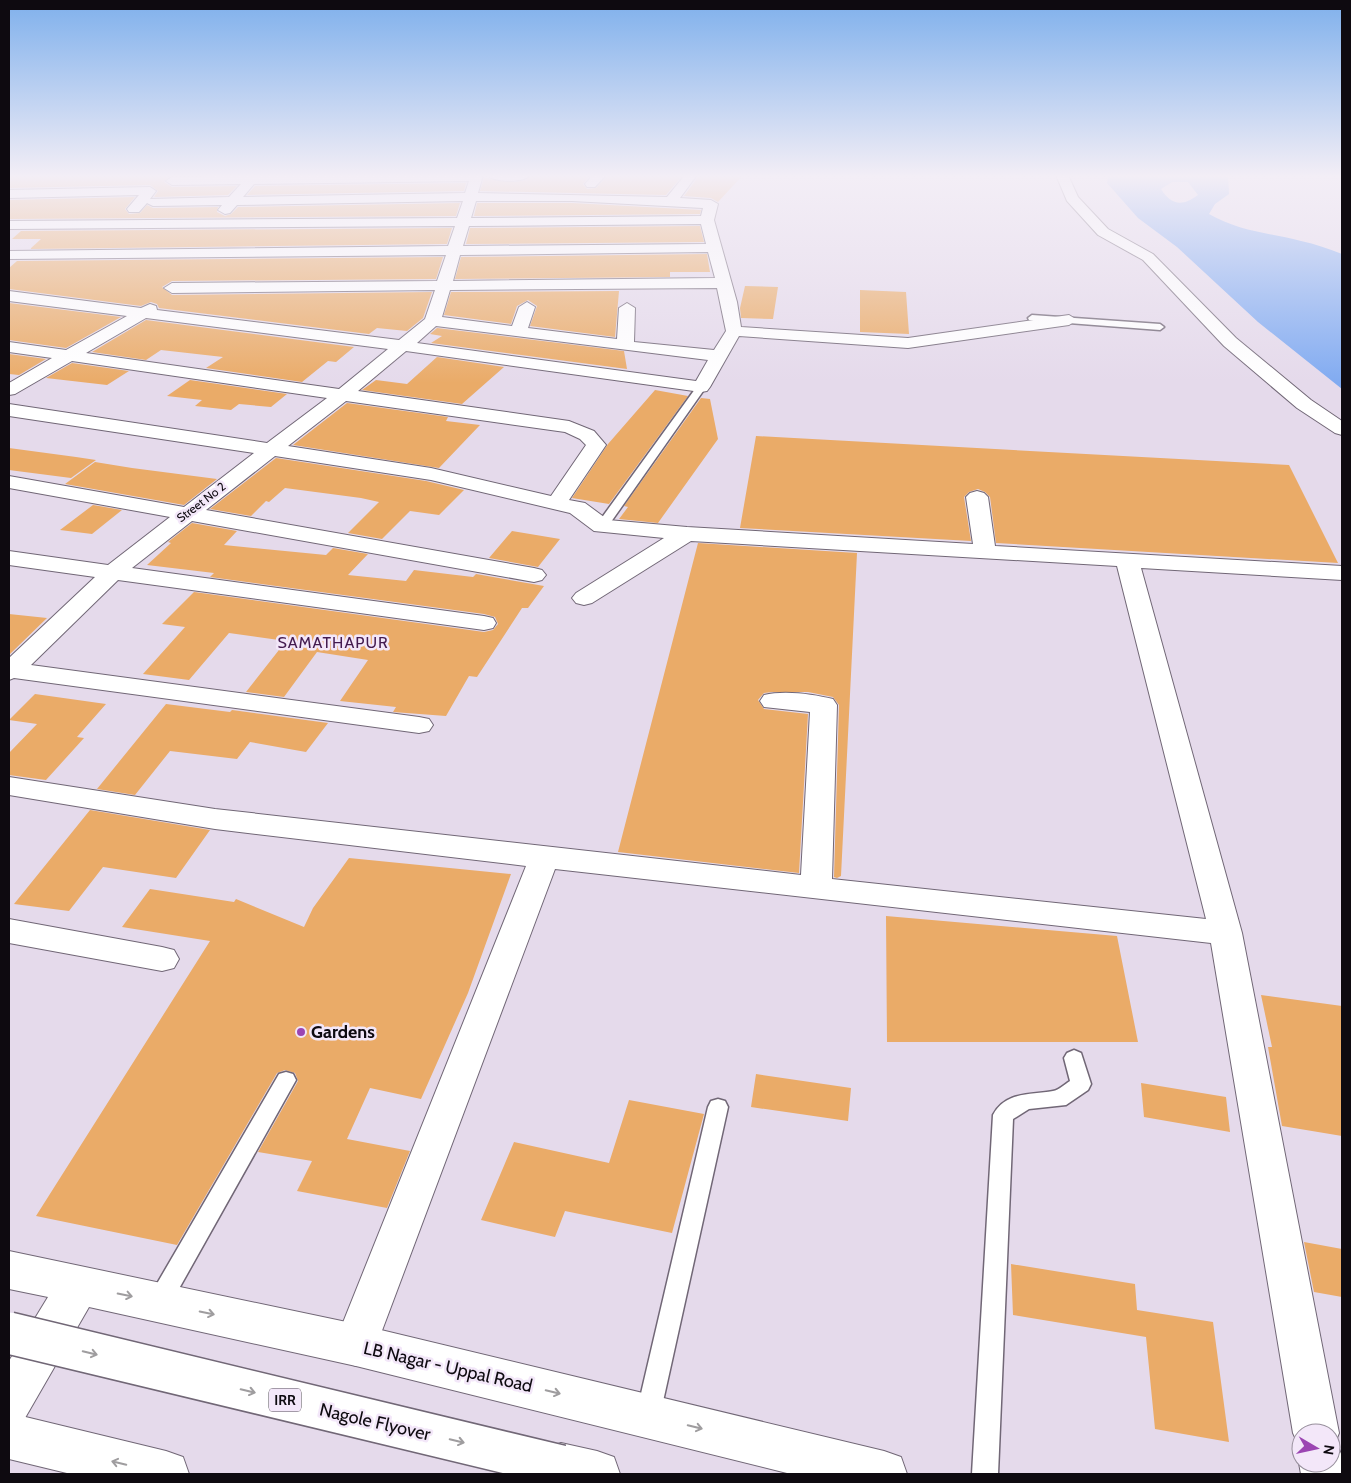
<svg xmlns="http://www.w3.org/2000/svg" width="1351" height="1483" font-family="Cabin,sans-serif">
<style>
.water{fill:#81abf1;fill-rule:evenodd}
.building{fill:#eaab68}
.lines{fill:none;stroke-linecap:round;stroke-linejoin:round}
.lane-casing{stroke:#716776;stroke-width:3}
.street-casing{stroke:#716776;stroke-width:2}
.secondary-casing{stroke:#716776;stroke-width:2}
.highway-casing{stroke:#716776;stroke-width:2}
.lane{fill:#fff;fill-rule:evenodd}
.street{fill:#fff;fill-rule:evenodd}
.secondary{fill:#fff;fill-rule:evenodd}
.highway{fill:#fff;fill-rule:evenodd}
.highway-bridge-casing{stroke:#716776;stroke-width:44;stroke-linecap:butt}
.highway-bridge{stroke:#fff;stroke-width:41}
.oneway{stroke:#9f9d9f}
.poi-dot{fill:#9b45b2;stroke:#f3e7f9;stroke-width:2}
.labels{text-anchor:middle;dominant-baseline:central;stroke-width:5;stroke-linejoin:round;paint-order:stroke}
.far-street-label{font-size:12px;fill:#0e0a10;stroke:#f3e7f9}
.shield{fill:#f3e7f9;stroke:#534c56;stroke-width:1}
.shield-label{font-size:14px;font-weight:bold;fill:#0e0a10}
.neighbourhood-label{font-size:16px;letter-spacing:1px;fill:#441b4f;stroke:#f3e7f9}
.near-poi-label{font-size:18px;font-weight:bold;fill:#0e0a10;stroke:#f3e7f9;text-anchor:start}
.near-street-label{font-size:18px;fill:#0e0a10;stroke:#f3e7f9}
</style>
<rect width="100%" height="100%" fill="#e5daeb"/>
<!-- water -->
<path class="water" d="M1108,175h120l1,19 -14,10 -6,10c29,17 60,19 92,27 14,3 28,8 41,13v135l-84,-67 -81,-75 -39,-29 -31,-35zM1172,182h16l10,13c-16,12 -27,10 -37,-6z"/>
<!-- building -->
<path class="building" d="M41,175h136h-6l-7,7 8,5 65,-1 -9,9 -74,2 4,-6 -8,-6 -141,3v-12z
M531,175h59l-7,9 4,5 9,-1 12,-13 74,1 -16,19 -186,-4 4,-13 31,4 11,-2z
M703,175h40l-25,27 -7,-4 -27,-2 14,-19z
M466,183l-2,8 -217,4 8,-9z
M135,197l-10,12 4,5 11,-1 7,-8 6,3 65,-1 -1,5 8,4 6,-2 7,-7 222,-4 -4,13 -447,3v-19z
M477,203h95l129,7 -1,4 -226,2z
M700,226l4,16 -238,2 4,-16z
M452,228l-5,16 -417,5 11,-10h-29l9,-8z
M707,254l3,18h-40v5l-215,2 6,-22z
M443,257l-7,22 -264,2 -10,6 10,8 260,-3 -9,26 -16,13 -30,-3 -8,6 -210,-26 -2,-4 -6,-2 -10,4 -132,-17v-21l8,-7z
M745,286l33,1 -5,32 -32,-1 -1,-10z
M860,290l46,2 3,42 -49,-2z
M619,291l-4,46 -85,-11 7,-20 -9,-6 -11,6 -6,18 -67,-9 7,-23z
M9,303l112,14 -55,31 -57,-8z
M146,320l208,27 -18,15 -8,-1 -26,21 -96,-14 17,-11 -62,-7 -15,10 -54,-8z
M437,328l187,23 3,18 -196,-26 11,-7 -12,-2z
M9,354l37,5 -27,16 -10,-1z
M437,357l67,10 -42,37 -100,-14 14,-10 31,4z
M72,363l57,8 -22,14 -61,-7z
M190,380l97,14 -16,13 -32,-3 -8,6 -36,-4 7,-6 -35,-4z
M655,390l33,6 -79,108 -37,-6 36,-54z
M701,398l9,1 8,40 -60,84 -39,-4 9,-12 -4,-1z
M347,403l101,14 -2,4 34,4 -41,43 -146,-23z
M756,436l533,29 49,98 -342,-20 -6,-46 -5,-5 -7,-3 -9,3 -5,5 7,44 -231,-13z
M9,448l67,9 20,3 -25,18 -62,-8z
M276,458l150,23 38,9 -25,25 -29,-4 -28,28 -34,-6 31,-31 -18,-4 -76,-10 -16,14 -3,-1 -15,15 -41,-7z
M95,462l37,6 85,11 -33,26 -119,-21z
M93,505l29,5 -30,24 -32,-4z
M192,523l45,8 -13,14 102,10 7,-7 35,6 -20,21 58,6 8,-11 59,7 3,-3 68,12 -16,22h-6l-45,69 -8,-1 -23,40 -53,-4 3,-5 -56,-6 28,-41 -51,-8 -33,45 -38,-5 40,-51 -57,-8 -40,47 -46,-6 42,-47 -23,-3 32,-32 290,40 9,-2 5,-6 -3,-7 -11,-3 -274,-37 4,-4 -67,-8 24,-22 -3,-1z
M512,531l48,8 -22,28 -49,-9z
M698,543l159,10 -16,323 -4,2 -3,-1 5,-172 -6,-8 -25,-5h-36l-8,1 -6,7 6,9 44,5 -9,159 -181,-21z
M9,614l38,4 -38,37z
M35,694l71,10 -29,33 7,1 -38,42 -37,-5v-22l28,-29 -28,-4z
M166,704l64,8 2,-2 96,13 -22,29 -56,-10 -13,17 -67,-8 -35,44 -38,-6z
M90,810l120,20 -34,48 -73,-11 -34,44 -55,-7z
M349,858l162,16 -43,119 -47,106 -51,-11 -23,51 63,12 -23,57 -90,-17 15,-30 -54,-9 40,-71 -3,-8 -10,-3 -8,3 -100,172 -141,-29 174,-275 -88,-14 28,-38 84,13 2,-3 68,28 9,-19z
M886,916l231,20 21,106h-251z
M1261,995l81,11v130l-60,-10 -14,-79h4z
M756,1074l95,14 -3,33 -97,-14z
M1141,1083l85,14 4,35 -86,-15z
M629,1100l75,14 -32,119 -107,-22 -10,26 -74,-17 33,-78 95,21z
M1304,1242l38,7v48l-28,-5z
M1011,1264l124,20 2,26 76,12 16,120 -74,-13 -9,-92 -133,-22z"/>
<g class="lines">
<defs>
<path id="lane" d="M1032,315l128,9 4,3 -4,3 -131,-10 -1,-2z
M698,385l8,2 -100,142h-8v-6z
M1074,1050l7,3 10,31 -3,6 -22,15 -37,4 -16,10 -15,355h-26l21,-359c12,-24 39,-20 60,-24 6,-1 12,-7 17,-10l-6,-23 3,-5z
M286,1072l7,2 3,6 -129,230 -8,3 -8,-3 -4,-8 4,-8 128,-220z
M718,1099l7,2 3,6 -68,308 -3,9 -9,3 -9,-3 -3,-9 72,-308 3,-6z"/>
<path id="street" d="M248,175h235l-5,18 189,4 18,-22h12l-17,23 31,2 7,4 -4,16 23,82 4,25 167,11 161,-23 8,5 -8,5 -161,23 -169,-12 -29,51 -3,4 -6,1 -295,-41 -48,40 211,30 25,10 12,14 -37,55 16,3 23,17 79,7 286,17 -7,-47 4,-4 7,-2 7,2 4,4 7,49 347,20v14l-201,-12 101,365 97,500 -5,12 4,2 4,9v18h-41l-2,-11 2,-6v6h30v-30h-30v17l-8,-17 -82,-490 -656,-74 -184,491 -15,6 -15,-6 -7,-15 192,-479 -311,-37 -206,-34v-18l206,32 586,66 9,-163 -46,-5 -4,-6 4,-6c20,-5 49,-1 69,4l4,6 -5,174 374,40 -89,-353 -426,-25 -99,62 -8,2 -8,-2 -4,-5 4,-5 88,-55 -70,-7 -24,-18 -139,-33 -156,-24 -69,54 328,58 8,2 4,5 -4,5 -8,2 -342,-61 -60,47 352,48 9,2 3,5 -3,5 -9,2 -366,-50 -87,85 388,52 10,2 4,6 -4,6 -10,2 -405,-55 -5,2v-22l86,-81 -86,-12v-14l99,14 62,-48 -161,-29v-12l175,31 70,-54 -245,-37v-12l258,39 60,-45 -255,-37 -57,33 -6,1v-12l43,-25 -43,-6v-10l57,8 61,-34 -118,-15v-10l132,17 9,-4 6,2 1,4 242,30 26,-21 10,-29 -263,3 -8,-5 8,-5 265,-2 9,-26 -437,4v-8l439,-5 7,-20 -446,3v-8l448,-3 6,-17 -226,4 -7,8 -5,1 -7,-4 4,-5 -69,1 -6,-3 -8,9h-10l-2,-3 12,-14 -130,3v-8l141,-3 6,4 -6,8 79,-2 12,-13 -69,1 -6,-4 6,-4zM469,181l-4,12 -222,4 11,-13zM476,201h96l131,7 -2,8 -230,2zM701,224l5,20 -243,2 6,-20zM708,252l7,26 -262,3 7,-26zM717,288l9,43 -12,19 -80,-8 1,-34 -8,-5 -8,5 -2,31 -89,-11 7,-21 -8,-5 -8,5 -7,19 -70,-9 8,-27zM146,318l242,31 -49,40 -253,-36zM436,326l272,34 -12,21 -279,-38zM346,401l219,31 15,7 6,6 -35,51 -120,-28 -143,-22z
M487,175h42v1c-6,7 -36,6 -42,-1z
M593,175h13l-11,12h-8l-2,-3z
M1056,175h12l10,22 30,32 45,25 83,84 75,62 31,21v14l-7,-2 -38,-25 -73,-62 -81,-86 -45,-25 -31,-34z
M9,919l153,28 12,3 5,9 -5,9 -12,3 -153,-28z"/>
<path id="secondary" d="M9,1251l347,73 528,127 17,6 6,17h-116l-435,-108 -267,-59 -64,111 -16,6v-63l39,-64 -39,-8z"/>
<path id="highway" d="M9,1413l157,38 17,6 6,17h-118l-62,-15z
M561,1443l36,8 17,6 6,17h-79l-3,-8 6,-17z"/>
</defs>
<!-- lane casing -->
<use href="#lane" class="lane-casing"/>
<!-- street casing -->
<use href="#street" class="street-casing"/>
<!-- secondary casing -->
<use href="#secondary" class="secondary-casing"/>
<!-- highway casing -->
<use href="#highway" class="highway-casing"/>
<!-- lane -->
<use href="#lane" class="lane"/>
<!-- street -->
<use href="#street" class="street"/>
<!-- secondary -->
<use href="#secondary" class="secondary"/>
<!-- highway -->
<use href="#highway" class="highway"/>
<defs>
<path id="highway-bridge" d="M9,1333l552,133"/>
</defs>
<!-- highway-bridge casing -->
<use href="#highway-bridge" class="highway-bridge-casing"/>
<!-- highway-bridge -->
<use href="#highway-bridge" class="highway-bridge"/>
</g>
<!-- one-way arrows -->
<defs><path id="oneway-shaft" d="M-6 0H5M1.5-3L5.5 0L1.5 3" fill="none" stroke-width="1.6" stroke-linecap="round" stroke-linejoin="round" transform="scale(1.25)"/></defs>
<g class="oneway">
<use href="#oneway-shaft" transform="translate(125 1295) rotate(11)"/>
<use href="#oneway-shaft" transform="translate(207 1313) rotate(12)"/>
<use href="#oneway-shaft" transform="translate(90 1353) rotate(14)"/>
<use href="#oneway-shaft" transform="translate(248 1391) rotate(13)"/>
<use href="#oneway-shaft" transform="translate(553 1392) rotate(13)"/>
<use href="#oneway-shaft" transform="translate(695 1427) rotate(14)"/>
<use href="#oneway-shaft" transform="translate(457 1441) rotate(13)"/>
<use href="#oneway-shaft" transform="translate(119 1463) rotate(-166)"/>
</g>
<!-- sky -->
<linearGradient id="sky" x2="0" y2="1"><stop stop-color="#7fb0ec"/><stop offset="0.46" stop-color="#f3eef6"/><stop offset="1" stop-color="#f3eef6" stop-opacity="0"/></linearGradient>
<rect width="1351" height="383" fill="url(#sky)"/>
<!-- markers -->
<circle class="poi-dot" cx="301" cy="1032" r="5"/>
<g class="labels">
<!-- far-street labels -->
<g class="far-street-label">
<text transform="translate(201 502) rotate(-37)">Street No 2</text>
</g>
<!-- shield labels -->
<rect class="shield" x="269" y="1388.5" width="32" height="23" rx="4"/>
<g class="shield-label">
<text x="285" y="1400">IRR</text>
</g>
<!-- neighbourhood labels -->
<g class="neighbourhood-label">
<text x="333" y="642">SAMATHAPUR</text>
</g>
<!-- near-poi labels -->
<g class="near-poi-label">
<text x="311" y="1032">Gardens</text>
</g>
<!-- near-street labels -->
<g class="near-street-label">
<text transform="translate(448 1367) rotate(13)">LB Nagar - Uppal Road</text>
<text transform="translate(375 1422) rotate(13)">Nagole Flyover</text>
</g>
</g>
<!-- border -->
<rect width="1351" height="1483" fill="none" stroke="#0e0a10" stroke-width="20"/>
<!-- north arrow -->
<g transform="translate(1316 1448) rotate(99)"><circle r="24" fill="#f3e7f9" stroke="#978f9c"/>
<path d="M0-4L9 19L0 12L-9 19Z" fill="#9b45b2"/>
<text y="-8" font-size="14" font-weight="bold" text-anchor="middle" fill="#0e0a10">N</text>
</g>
</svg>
